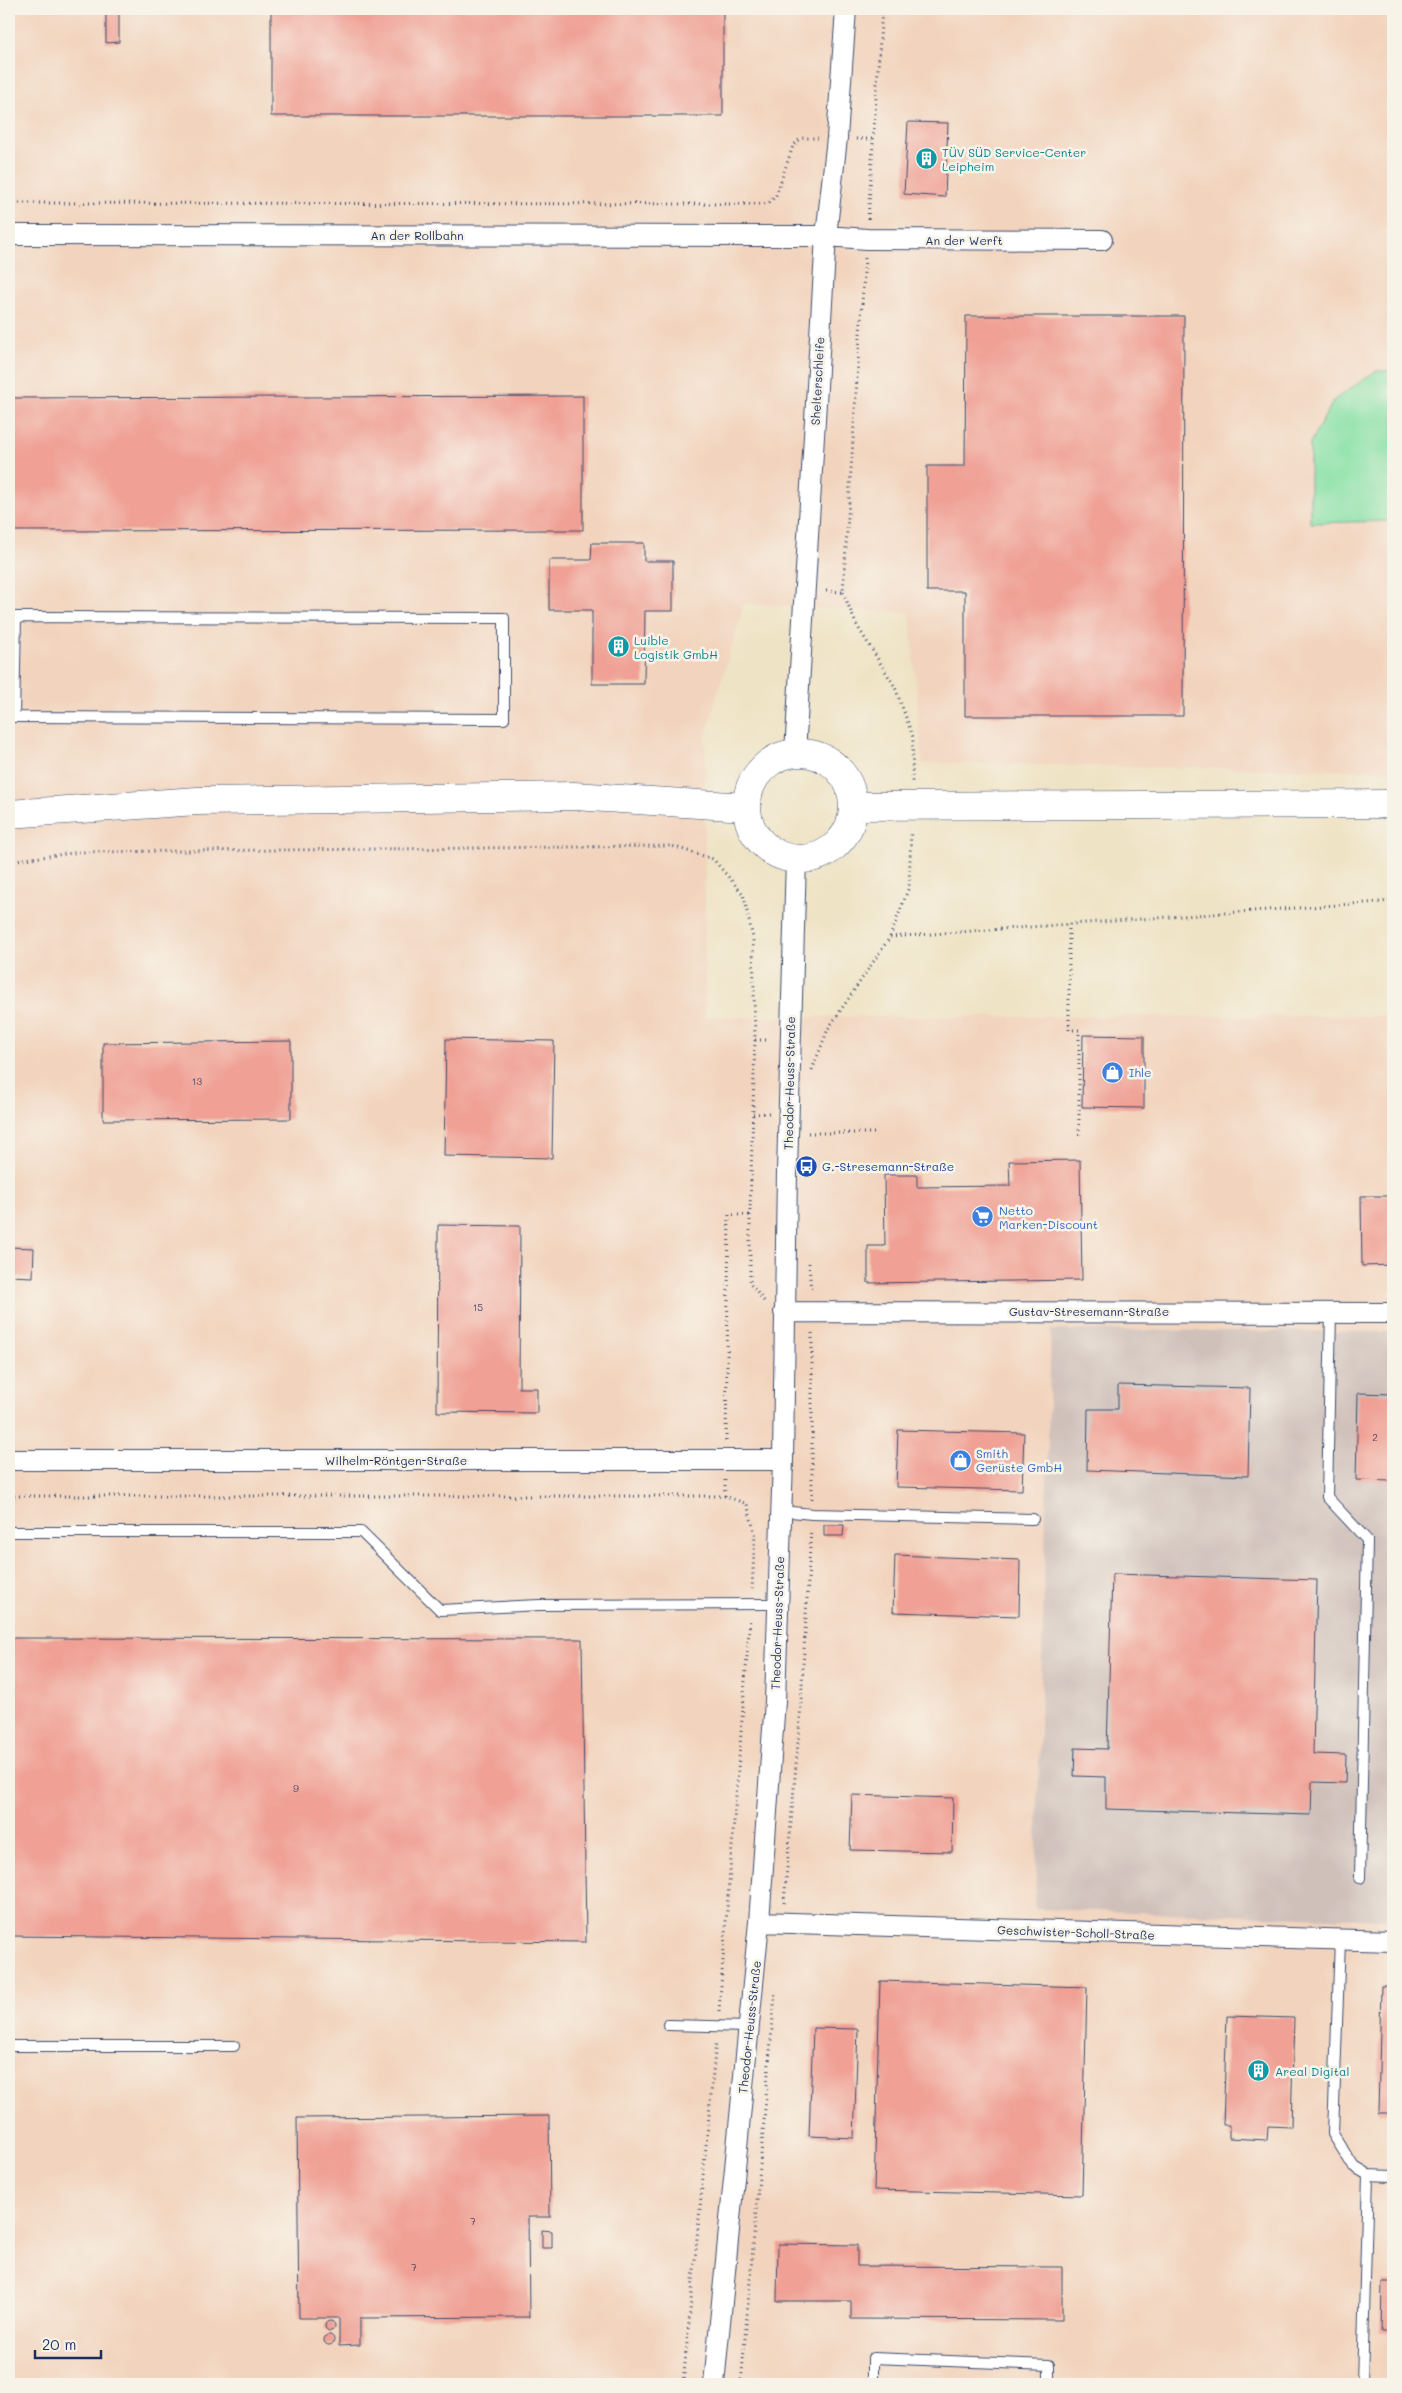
<svg xmlns="http://www.w3.org/2000/svg" width="1402" height="2393" font-family="Mali,sans-serif">
<style>
.built{fill:#f2d4be}
.industrial{fill:#cfc0ba}
.green{fill:#87e1a6;stroke:#518882}
.building{fill:#f0a094}
.lines{fill:none;stroke-linecap:round;stroke-linejoin:round}
.lane-casing{stroke:#3b4a6d;stroke-width:12}
.street-casing{stroke:#3b4a6d;stroke-width:22}
.secondary-casing{stroke:#3b4a6d;stroke-width:29}
.path{stroke:#3b4a6d;stroke-width:3;stroke-dasharray:1 4;stroke-linecap:butt}
.lane{stroke:#fff;stroke-width:10}
.street{stroke:#fff;stroke-width:20}
.secondary{stroke:#fff;stroke-width:28}
.labels{text-anchor:middle;dominant-baseline:central;stroke-width:5;stroke-linejoin:round;paint-order:stroke}
.number-label{font-size:10px;fill:#504b6c}
.culture-label{font-size:12px;fill:#0d838f;stroke:#f7f3e8;text-anchor:start}
.street-label{font-size:12px;fill:#1b2f5e;stroke:#f7f3e8}
.shop-label{font-size:12px;fill:#366cbe;stroke:#f7f3e8;text-anchor:start}
.transit-label{font-size:12px;fill:#164399;stroke:#f7f3e8;text-anchor:start}
</style>
<rect width="100%" height="100%" fill="#f7f3e8"/>
<filter id="ink" filterUnits="userSpaceOnUse"><feTurbulence type="fractalNoise" baseFrequency=".02" numOctaves="2"/><feDisplacementMap in="SourceGraphic" scale="10" xChannelSelector="R" yChannelSelector="G"/><feConvolveMatrix kernelMatrix="1 2 1 2 8 2 1 2 1" color-interpolation-filters="sRGB"/></filter>
<filter id="wash" filterUnits="userSpaceOnUse"><feTurbulence type="fractalNoise" baseFrequency=".0096" numOctaves="4" result="noise"/><feDisplacementMap in="SourceGraphic" scale="20" xChannelSelector="R" yChannelSelector="G"/><feGaussianBlur stdDeviation="1.12" result="paint"/><feColorMatrix in="noise" values="0 0 0 0 0 0 0 0 0 0 0 0 0 0 0 0 0 1.4 0 .05"/><feComposite in="paint" operator="in"/></filter>
<g filter="url(#wash)">
<rect width="100%" height="100%" fill="#efe3c5"/>
<!-- built -->
<path class="built" d="M9,9h1384v762l-471,-8 -12,-150 -166,-9 -39,134v279l688,-1v1368h-1384z"/>
<!-- industrial -->
<path class="industrial" d="M1051,1330l342,2v588l-358,-11z"/>
<!-- green -->
<path class="green" d="M1376,371h17v150l-83,2v-80l24,-43z"/>
<g id="blocks">
<!-- building -->
<path class="building" d="M106,9h13v33l-13,1z
M271,9h452v107h-452z
M908,122l40,1 -3,74 -41,-3z
M966,316h218l-1,400h-218v-125h-38v-125h38z
M583,396v134l-574,1v-133z
M592,543h52v18h29v50h-28l-1,73h-52v-74h-43v-50h42z
M1083,1035l61,1v72l-62,-1z
M446,1039l108,2 -2,117 -108,-2z
M291,1041v78l-188,1v-77z
M1080,1160l2,120 -214,3v-37h17l-1,-71h33v12l93,-1 -1,-25z
M1361,1196h32v69l-31,1z
M438,1225l82,1 -1,162h18v25l-100,-1z
M9,1247l25,1 -1,29 -24,-1z
M1118,1385l132,3 -2,88 -161,-6 1,-61h30z
M1358,1393l35,1v87l-37,-1z
M898,1430l126,3 -2,57 -126,-3z
M824,1525h20l-1,11h-19z
M895,1555l125,5 -1,56 -126,-4z
M1112,1574l205,6 -4,174 33,1 -1,28 -33,-1 -1,33 -205,-6v-32l-32,-1 1,-28 32,1z
M9,1638l573,1 4,303 -577,-6z
M852,1795l101,3 -1,54 -102,-2z
M880,1981l207,6 -5,208 -208,-5z
M1381,1986h12v127h-15z
M1227,2016l67,2 -3,109 -23,-1 -1,14 -38,-2v-13h-6z
M813,2028l45,1 -4,109 -45,-2z
M549,2116l1,101h-22l1,100 -169,1v27l-21,1v-28h-40l-2,-200z
M542,2230l10,1v17h-10z
M778,2244l79,1v21l205,1v53l-211,-1v-18h-74z
M1382,2282h11v50h-12z
M325 2326a5 5 0 1 1 10 0a5 5 0 1 1-10 0Z
M324 2340a5 5 0 1 1 10 0a5 5 0 1 1-10 0Z"/>
</g>
</g>
<g filter="url(#ink)">
<use href="#blocks" fill-opacity="0" stroke="#3b4a6d" stroke-width="1"/>
<g class="lines">
<defs>
<path id="lane" d="M9,717h5l490,2v-101l-488,-1 -2,100
M1331,1312l-4,185 40,43 -7,338
M781,1511l31,3 221,5
M9,1532h352l79,78 99,-5 239,-1
M1340,1940l-7,194 20,32 15,9 25,1
M668,2025l81,2
M9,2046h225
M873,2384v-26l176,7v19
M1362,2384l6,-209"/>
<path id="street" d="M9,235l817,1 41,3 235,1
M795,753l31,-517 11,-98 9,-129
M784,1312l609,1
M9,1460h774
M759,1922l634,19
M714,2384l45,-462 16,-221 8,-241 4,-289 9,-312"/>
<path id="secondary" d="M747 806a53 53 0 1 1 106 0a53 53 0 1 1-106 0Z
M853,806l540,-2
M9,814l188,-13 377,-5 172,11"/>
</defs>
<!-- lane casing -->
<use href="#lane" class="lane-casing"/>
<!-- street casing -->
<use href="#street" class="street-casing"/>
<!-- secondary casing -->
<use href="#secondary" class="secondary-casing"/>
<!-- path -->
<path class="path" d="M856,139h17
M9,203l754,1 7,-2 6,-7 17,-49 8,-8h17
M868,219l14,-210
M865,258l-22,334 13,32 39,63 18,50 -1,45
M826,591l17,1
M9,861l72,-9 591,-6 41,13 30,35 10,44 2,102 -5,170v74l14,17
M1069,924v106h10v107
M890,937l19,-50 2,-56
M755,1040h15
M812,1070l16,-41 62,-92 503,-36
M753,1114l16,-1
M808,1133h67
M809,1263l2,29
M726,1441l3,-226h21
M725,1480v16l22,8 8,30 -3,55
M9,1496h716
M812,1499v-166
M784,1903l16,-184 11,-189
M719,2011l31,-393
M683,2384l33,-342
M741,2384l34,-390"/>
<!-- lane -->
<use href="#lane" class="lane"/>
<!-- street -->
<use href="#street" class="street"/>
<!-- secondary -->
<use href="#secondary" class="secondary"/>
</g>
</g>
<!-- icons -->
<defs>
<symbol id="building-disc" viewBox="-11 -11 22 22"><circle r="9.5" fill="#0f9aa8" stroke="#f7f3e8"/><path d="M-4-6H4V6H1V3H-1V6H-4ZM-2.5-4.3h1.7v1.8h-1.7ZM.8-4.3h1.7v1.8H.8ZM-2.5-1h1.7V.8h-1.7ZM.8-1h1.7V.8H.8Z" fill="#fff"/></symbol>
<symbol id="shop-disc" viewBox="-11 -11 22 22"><circle r="9.5" fill="#3f7fe0" stroke="#f7f3e8"/><path d="M-5-2.5h2.3a2.7 3.5 0 0 1 5.4 0H5L5.5 6h-11ZM-1.5-2.5h3a1.5 2.3 0 0 0-3 0Z" fill="#fff"/></symbol>
<symbol id="bus-disc" viewBox="-11 -11 22 22"><circle r="9.5" fill="#1a4fb4" stroke="#f7f3e8"/><path d="M-5-6H5V4H4V6H2V4H-2V6H-4V4H-5ZM-3.5-4V0h7V-4ZM-3.5 1.2v1.5H-2V1.2ZM2 1.2v1.5H3.5V1.2Z" fill="#fff"/></symbol>
<symbol id="supermarket-disc" viewBox="-11 -11 22 22"><circle r="9.5" fill="#3f7fe0" stroke="#f7f3e8"/><path d="M-6-5.5h2.5l.6 2H6L4.5 2H-2.5L-4.4-4H-6ZM-1.5 3.2a1.3 1.3 0 1 0 .1 0ZM3 3.2a1.3 1.3 0 1 0 .1 0Z" fill="#fff"/></symbol>
</defs>
<g fill-rule="evenodd">
<use href="#building-disc" x="914" y="146" width="25" height="25"/>
<use href="#building-disc" x="606" y="634" width="25" height="25"/>
<use href="#shop-disc" x="1100" y="1060" width="25" height="25"/>
<use href="#bus-disc" x="794" y="1154" width="25" height="25"/>
<use href="#supermarket-disc" x="970" y="1204" width="25" height="25"/>
<use href="#shop-disc" x="948" y="1448" width="25" height="25"/>
<use href="#building-disc" x="1246" y="2058" width="25" height="25"/>
</g>
<g class="labels">
<!-- number labels -->
<g class="number-label">
<text x="197" y="1081">13</text>
<text x="478" y="1307">15</text>
<text x="1375" y="1437">2</text>
<text x="296" y="1788">9</text>
<text x="473" y="2221">7</text>
<text x="414" y="2267">7</text>
</g>
<!-- culture labels -->
<g class="culture-label">
<text x="942" y="152">TÜV SÜD Service-Center<tspan x="942" dy="14">Leipheim</tspan></text>
<text x="634" y="640">Luible<tspan x="634" dy="14">Logistik GmbH</tspan></text>
<text x="1275" y="2071">Areal Digital</text>
</g>
<!-- street labels -->
<g class="street-label">
<text x="417" y="235">An der Rollbahn</text>
<text x="964" y="240">An der Werft</text>
<text transform="translate(817 381) rotate(-87)">Shelterschleife</text>
<text transform="translate(789 1083) rotate(-89)">Theodor-Heuss-Straße</text>
<text x="1089" y="1311">Gustav-Stresemann-Straße</text>
<text x="396" y="1460">Wilhelm-Röntgen-Straße</text>
<text transform="translate(777 1623) rotate(-88)">Theodor-Heuss-Straße</text>
<text transform="translate(1076 1932) rotate(2)">Geschwister-Scholl-Straße</text>
<text transform="translate(749 2027) rotate(-84)">Theodor-Heuss-Straße</text>
</g>
<!-- shop labels -->
<g class="shop-label">
<text x="1129" y="1072">Ihle</text>
<text x="999" y="1210">Netto<tspan x="999" dy="14">Marken-Discount</tspan></text>
<text x="976" y="1453">Smith<tspan x="976" dy="14">Gerüste GmbH</tspan></text>
</g>
<!-- transit labels -->
<g class="transit-label">
<text x="822" y="1166">G.-Stresemann-Straße</text>
</g>
</g>
<!-- margin -->
<rect width="1402" height="2393" fill="none" stroke="#f7f3e8" stroke-width="30"/>
<!-- scale -->
<path d="M35 2350v8h66v-8" fill="none" stroke="#1b2f5e" stroke-width="2.5"/>
<text x="42" y="2350" font-size="15" fill="#1b2f5e" stroke="#f7f3e8" stroke-width="4" paint-order="stroke">20 m</text>
</svg>
